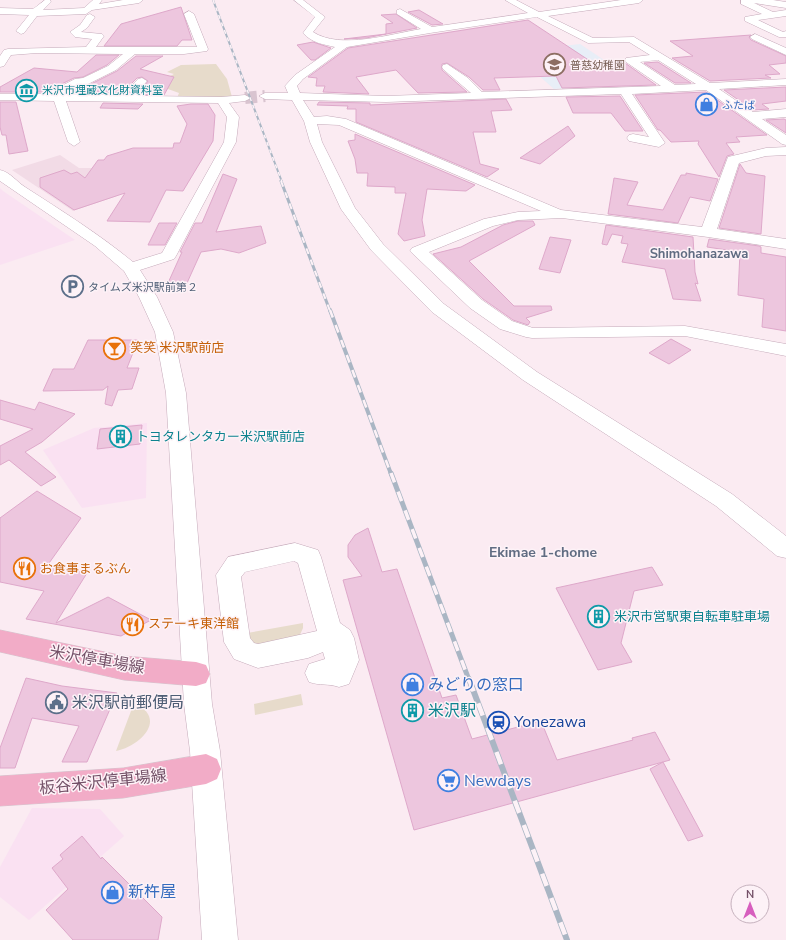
<svg xmlns="http://www.w3.org/2000/svg" width="786" height="940" font-family="'Nunito Sans','Noto Sans JP',sans-serif">
<style>
.residential{fill:#f2dbe6}
.commercial{fill:#fae1f2}
.education{fill:#e8eef7}
.green{fill:#e7dbcb}
.building{fill:#edc6de;stroke:#dea8ca}
.lines{fill:none;stroke-linecap:round;stroke-linejoin:round}
.minor-tunnel{stroke:#d9c4d0;stroke-width:12;stroke-dasharray:12 6;stroke-linecap:butt}
.minor-casing{stroke:#c5aaba;stroke-width:1}
.major-casing{stroke:#d3c7cf;stroke-width:1}
.minor{fill:#fff;fill-rule:evenodd}
.major{fill:#f2acc7;fill-rule:evenodd}
.rail-far4-casing{stroke:#aab6c4;stroke-width:2}
.rail-far3-casing{stroke:#aab6c4;stroke-width:3}
.rail-far2-casing{stroke:#aab6c4;stroke-width:4}
.rail-far1-casing{stroke:#aab6c4;stroke-width:5}
.rail-casing{stroke:#aab6c4;stroke-width:6}
.rail-far4{stroke:#fdf2f7;stroke-width:1.5;stroke-dasharray:4;stroke-linecap:butt}
.rail-far3{stroke:#fdf2f7;stroke-width:2;stroke-dasharray:6;stroke-linecap:butt}
.rail-far2{stroke:#fdf2f7;stroke-width:2.5;stroke-dasharray:8;stroke-linecap:butt}
.rail-far1{stroke:#fdf2f7;stroke-width:3.5;stroke-dasharray:10;stroke-linecap:butt}
.rail{stroke:#fdf2f7;stroke-width:4.5;stroke-dasharray:13;stroke-linecap:butt}
.labels{text-anchor:middle;dominant-baseline:central;stroke-width:3;stroke-linejoin:round;paint-order:stroke}
.far-education-label{font-size:11px;fill:#785e54;stroke:#fdf2f7;text-anchor:start}
.far-culture-label{font-size:11px;fill:#0d838f;stroke:#fdf2f7;text-anchor:start}
.far-shop-label{font-size:11px;fill:#366cbe;stroke:#fdf2f7;text-anchor:start}
.far-service-label{font-size:11px;fill:#4e5e75;stroke:#fdf2f7;text-anchor:start}
.far-quarter-label{font-size:13px;font-weight:bold;fill:#606c82;stroke:#fdf2f7}
.food-label{font-size:13px;fill:#c56008;stroke:#fdf2f7;text-anchor:start}
.culture-label{font-size:13px;fill:#0d838f;stroke:#fdf2f7;text-anchor:start}
.neighbourhood-label{font-size:14px;font-weight:bold;fill:#606c82;stroke:#fdf2f7}
.near-street-label{font-size:16px;fill:#745168;stroke:#fdf2f7}
.near-shop-label{font-size:16px;fill:#366cbe;stroke:#fdf2f7;text-anchor:start}
.near-service-label{font-size:16px;fill:#4e5e75;stroke:#fdf2f7;text-anchor:start}
.near-culture-label{font-size:16px;fill:#0d838f;stroke:#fdf2f7;text-anchor:start}
.near-transit-label{font-size:16px;fill:#164399;stroke:#fdf2f7;text-anchor:start}
</style>
<rect width="100%" height="100%" fill="#fbebf2"/>
<!-- residential -->
<path class="residential" d="M60,155l19,13h13l-2,6h40l-13,22 -44,15 -61,-41z"/>
<!-- commercial -->
<path class="commercial" d="M0,188l3,3 72,49 -75,25z
M147,423l-1,75 -64,10 -39,-58 51,-22z
M32,808l68,1 24,27 -95,84 -29,-23v-30z"/>
<!-- education -->
<path class="education" d="M580,44l24,16 -25,3 -30,8 18,17 -13,1 -42,-37z"/>
<!-- green -->
<path class="green" d="M216,64l11,15 5,18 -55,1 2,-5 -11,-4h-11l5,-9 12,-6 -7,-2 14,-7z
M303,623v5l-4,9 -43,9 -5,-4 -4,-9z
M301,694l2,11 -48,10 -1,-11z
M134,703c34,15 7,43 -18,48z"/>
<!-- building -->
<path class="building" d="M181,7l11,33h-10l-5,6h-73l17,-22z
M419,10l24,14 -11,1 -24,-13z
M396,14l21,14 -51,10 -22,1 42,-5v-10l7,-1 -12,-8z
M528,20l65,43 24,-3 4,3h4l31,22 -94,3 -6,-12 -62,2 6,12h-17l-14,-13 -22,-14 -5,1v6l25,22 -49,1 -22,-23 -40,7 13,17 -46,-2 2,-6h-9l1,-8 -9,-1 40,-29z
M751,35l-2,2 2,3 35,16v7l-17,2 11,9 -15,1 6,3 -61,3 -38,-23 21,-2 -23,-15z
M313,42l18,6 -16,12h-4l-14,-15z
M96,55h23l-12,10 -24,12 -9,1 -29,14h-45v-5l34,-19 43,4z
M136,56h27l-23,13 34,8 -10,18h-19l-3,-6 6,-8 -6,-4 -5,1 -10,10 3,5 -58,-2 17,-6 28,-14z
M658,62l33,21h-16l-31,-20z
M786,87v14l-24,3 7,5 -16,1 -29,-20z
M706,92l61,43 -31,2 4,5 -14,1 8,11 -7,2 -8,21 -21,-33 1,-3 -28,1 -11,-12h-2l-23,-35z
M620,96l23,35h-18l-14,-18h-38l-7,-16z
M506,99l6,11 -21,1 5,21h-23l7,32 19,5 -12,8 -131,-55v-13h-9l1,-3 -31,-1 2,-3 51,1v2z
M0,102h16l12,49 -19,3 -3,-19h-4l-2,-8z
M103,103l40,1 -5,5 -38,-1z
M191,104h17l7,11 -2,26 -30,50 -17,-1 -16,32 -43,-1 18,-28 -51,17 -34,-23v-9l24,-8 7,4 6,-2 8,6 13,-18h6l3,-4 26,-8h40l1,-5h6l7,-19 -10,-18z
M784,119l2,1v13l-20,-13z
M568,126l7,10 -35,28 -20,-6z
M355,134l120,51 -9,6 -39,-2 -5,31 3,16 -21,5 -6,-7 8,-41h-11v-6l-28,-1 1,-13h-11l-2,-14 -7,-18 7,-1z
M740,164l6,9 19,3 -4,58 -42,-6z
M686,173l32,6 -8,22 -20,-4 -12,26 -70,-9 6,-36 24,4 -11,23 36,5 18,-35h5z
M223,174l14,5 -21,53 45,-6 5,17 -27,10 -18,-4 -20,3 -14,31h-19l14,-31h-2l15,-29h7z
M518,221h15l2,4 -66,36 45,45h37l1,4 -26,8 4,4 -2,3 -15,-5 -30,-21 -50,-45 28,-7 42,-22z
M159,223h18l-12,22h-17z
M606,225l87,12 2,35 3,12 -3,-1 6,18 -28,-2 -8,-30 -43,-7 6,-18 -7,-1 2,-7 -11,-2 -5,11 -5,-1z
M550,237l21,3 -11,33 -21,-4z
M709,239l50,7 2,1v6l25,4v74l-24,-4 2,-28 -26,-4 2,-43 -33,-5z
M671,339l20,11 -22,14 -20,-11z
M88,340h50l-11,28h12l-7,21 -14,1 -6,16 -7,-2 3,-18 -5,4 -60,1 10,-22h21z
M0,400l35,10 4,-8 36,12 -33,28 -17,10 31,25 -15,9 -32,-26 -9,5v-19l33,-17 -33,-10z
M142,425l-2,19 -43,5 3,-20z
M37,491l44,27 -34,48 40,7 -31,50 52,-26 43,23 -30,16 -95,-17 18,-28 -44,-9v-64z
M368,528l14,44 15,-3 45,129 14,-3 16,44 69,-18 16,39 76,-20 -1,-2 23,-6 15,28 -7,2 40,74 -15,5 -38,-72 13,-7 -249,68 -71,-250 19,-4 -14,-19v-12l7,-10z
M652,567l11,18 -29,6 -13,52 11,19 -34,8 -42,-82z
M26,678l36,8 55,7 -30,69h-25l17,-36 -47,-8 -17,50h-15v-20z
M82,836l19,23 1,-2 60,60 -4,23h-85l-27,-30 22,-21 -16,-21 11,-9 -3,-4z"/>
<g class="lines">
<!-- minor-tunnel -->
<path class="minor-tunnel" d="M245,98l20,-2"/>
<defs>
<path id="minor" d="M45,0h5l1,2 -8,8 41,-2 9,-8h9l-3,4 24,-4h20l-4,3 -47,7 -6,4 -49,2 -13,17 -3,1 -5,-3 13,-16 -29,-1v-6l33,1z
M294,0h9l22,17 -12,15c28,18 77,2 108,-3l-24,-15v-4l3,-1 32,18 96,-14 -23,-13h11l23,12 82,-12h22l-4,3 -91,13 45,22 41,-1 76,46 76,-4v6l-67,4 34,23 33,-3v8l-24,2 24,16v10l-4,-1 -76,-54 -74,4 33,49 -6,4 -30,-6 -2,-3 2,-3 4,-1 16,3 -28,-43 -235,8 -83,-2 11,17 13,-1 19,3 215,91 141,17 26,-70 38,-9 20,-1v8l-20,1 -27,7 -22,66 69,10v10l-78,-12 -146,-19 -44,2 -25,6 -64,26 53,48 30,21 21,7 152,-2 101,18v12l-101,-20 -153,2 -6,-1 -26,-8 -30,-21 -60,-57 2,-3 72,-29 34,-7 23,-1 -202,-86 -22,-1 5,18 33,66 28,36 61,60 93,68 195,122 54,42v22l-9,-2 -61,-50 -193,-126 -91,-68 -61,-62 -30,-41 -31,-67 -6,-21 -12,-21 -27,-1 -6,-3 6,-3h23l-3,-7 10,-11 40,-28c-12,-3 -23,-4 -32,-14l12,-16zM537,17l51,26 41,-1 21,13 -24,3 -1,2 1,2 35,24 -179,6 -14,-14 -21,-14 -4,1 -1,2 1,2 28,24 -85,3 -86,-3 -3,-7 6,-7 44,-32 83,-14zM658,60l38,24 -21,1 -35,-23z
M741,0h32l13,2v6l-32,-5 19,9 13,-2v6l-28,4 25,12 3,-1v6h-7l-34,-16v-4l17,-3 -21,-10z
M189,11l5,3 14,35 -1,2 -23,3h-49l-19,16 -28,14 -7,1 -19,9 71,1 -5,-6 10,-10 4,-1 5,3 -7,8 4,7 77,1 24,-2 6,3 -6,3 -16,2 10,14 -3,25 -60,114 -2,3 -34,11 17,27 16,35 13,61 26,311 8,47 18,189h-36l-12,-189 -6,-47 -18,-311 -11,-61 -16,-35 -15,-26 -29,-25 -95,-65v-11c10,2 17,12 25,17 37,24 74,47 108,75l29,-9 62,-111 3,-25 -9,-14 -152,-2 14,41 -6,4 -6,-4 -14,-41 -54,-1v-6h46l29,-15 8,-1 25,-12 15,-12 -86,-1 -26,2 -7,11 -4,1v-11l4,-6 4,-1 78,-2 6,-8 -17,-2 -5,-5 10,-7 7,-10 3,-1 5,3 -8,11 -6,4 21,2 2,2 -8,11h101l-13,-33z
M755,34l31,14v7l-34,-16 -2,-2z
M295,543l23,7 3,7 19,66 10,7 4,8 5,22 -10,24 -10,3c-12,-4 -18,-1 -30,-5l-4,-9 4,-9 16,-5 -2,-7 -15,6 -50,10 -24,-9 -10,-17 -8,-67 12,-18zM294,561l4,2 19,68 -59,13 -4,-1 -4,-5 -9,-61 4,-5z"/>
<path id="major" d="M0,630l124,26 72,6 10,3 4,9 -4,9 -10,3 -72,-6 -124,-28z
M206,754l11,5 4,10 -4,10 -11,5 -83,14 -123,8v-30l123,-8z"/>
</defs>
<!-- minor casing -->
<use href="#minor" class="minor-casing"/>
<!-- major casing -->
<use href="#major" class="major-casing"/>
<!-- minor -->
<use href="#minor" class="minor"/>
<!-- major -->
<use href="#major" class="major"/>
<defs>
<path id="rail-far4" d="M213,0l69,182"/>
<path id="rail-far3" d="M281,181l49,130"/>
<path id="rail-far2" d="M330,310l61,164"/>
<path id="rail-far1" d="M391,473l78,207"/>
<path id="rail" d="M469,679l98,261"/>
</defs>
<!-- rail-far4 casing -->
<use href="#rail-far4" class="rail-far4-casing"/>
<!-- rail-far3 casing -->
<use href="#rail-far3" class="rail-far3-casing"/>
<!-- rail-far2 casing -->
<use href="#rail-far2" class="rail-far2-casing"/>
<!-- rail-far1 casing -->
<use href="#rail-far1" class="rail-far1-casing"/>
<!-- rail casing -->
<use href="#rail" class="rail-casing"/>
<!-- rail-far4 -->
<use href="#rail-far4" class="rail-far4"/>
<!-- rail-far3 -->
<use href="#rail-far3" class="rail-far3"/>
<!-- rail-far2 -->
<use href="#rail-far2" class="rail-far2"/>
<!-- rail-far1 -->
<use href="#rail-far1" class="rail-far1"/>
<!-- rail -->
<use href="#rail" class="rail"/>
</g>
<!-- icons -->
<defs>
<symbol id="school-ring" viewBox="-11 -11 22 22"><circle r="9.5" fill="#fdf2f7" stroke="#8d6e63" stroke-width="1.5"/><path d="M0-5L7-2L0 1L-7-2ZM-4 1L0 2.5L4 1V4Q0 6-4 4Z" fill="#8d6e63"/></symbol>
<symbol id="museum-ring" viewBox="-11 -11 22 22"><circle r="9.5" fill="#fdf2f7" stroke="#0f9aa8" stroke-width="1.5"/><path d="M0-6L6-3V-2H-6V-3ZM-5-1h2V3h-2ZM-1-1h2V3h-2ZM3-1h2V3H3ZM-6 4H6V6H-6Z" fill="#0f9aa8"/></symbol>
<symbol id="shop-ring" viewBox="-11 -11 22 22"><circle r="9.5" fill="#fdf2f7" stroke="#3f7fe0" stroke-width="1.5"/><path d="M-5-2.5h2.3a2.7 3.5 0 0 1 5.4 0H5L5.5 6h-11ZM-1.5-2.5h3a1.5 2.3 0 0 0-3 0Z" fill="#3f7fe0"/></symbol>
<symbol id="parking-ring" viewBox="-11 -11 22 22"><circle r="9.5" fill="#fdf2f7" stroke="#5c6f8a" stroke-width="1.5"/><path d="M-3.5-5.5H1a3.5 3.5 0 0 1 0 7H-1V5.5H-3.5ZM-1-3.4V-.6H.8a1.4 1.4 0 0 0 0-2.8Z" fill="#5c6f8a"/></symbol>
<symbol id="bar-ring" viewBox="-11 -11 22 22"><circle r="9.5" fill="#fdf2f7" stroke="#e8710a" stroke-width="1.5"/><path d="M-6-5H6L.8 .8V4.5H3.5V6h-7V4.5H-.8V.8Z" fill="#e8710a"/></symbol>
<symbol id="building-ring" viewBox="-11 -11 22 22"><circle r="9.5" fill="#fdf2f7" stroke="#0f9aa8" stroke-width="1.5"/><path d="M-4-6H4V6H1V3H-1V6H-4ZM-2.5-4.3h1.7v1.8h-1.7ZM.8-4.3h1.7v1.8H.8ZM-2.5-1h1.7V.8h-1.7ZM.8-1h1.7V.8H.8Z" fill="#0f9aa8"/></symbol>
<symbol id="restaurant-ring" viewBox="-11 -11 22 22"><circle r="9.5" fill="#fdf2f7" stroke="#e8710a" stroke-width="1.5"/><path d="M-5-6h1v4h1v-4h1v4h1v-4h1v5L-1.5 .5V6h-2V.5L-5-1ZM5-6V6H3V1.5H1.5Q1.5-4 5-6Z" fill="#e8710a"/></symbol>
<symbol id="civic-ring" viewBox="-11 -11 22 22"><circle r="9.5" fill="#fdf2f7" stroke="#5c6f8a" stroke-width="1.5"/><path d="M-.6-6.5H3V-4.5H.6V-3L4-1V1h2V6H-6V1h2V-1L-.6-3ZM-1.2 2.5V6h2.4V2.5Z" fill="#5c6f8a"/></symbol>
<symbol id="station-ring" viewBox="-11 -11 22 22"><circle r="9.5" fill="#fdf2f7" stroke="#1a4fb4" stroke-width="1.5"/><path d="M-3-6H3Q5-6 5-4V2Q5 4 3 4L4.5 6H3L1.5 4h-3L-3 6H-4.5L-3 4Q-5 4-5 2V-4Q-5-6-3-6ZM-3.5-4v3h7v-3ZM-3.5 1v1.5H-2V1ZM2 1v1.5H3.5V1Z" fill="#1a4fb4"/></symbol>
<symbol id="supermarket-ring" viewBox="-11 -11 22 22"><circle r="9.5" fill="#fdf2f7" stroke="#3f7fe0" stroke-width="1.5"/><path d="M-6-5.5h2.5l.6 2H6L4.5 2H-2.5L-4.4-4H-6ZM-1.5 3.2a1.3 1.3 0 1 0 .1 0ZM3 3.2a1.3 1.3 0 1 0 .1 0Z" fill="#3f7fe0"/></symbol>
</defs>
<g fill-rule="evenodd">
<use href="#school-ring" x="542" y="52" width="25" height="25"/>
<use href="#museum-ring" x="14" y="78" width="25" height="25"/>
<use href="#shop-ring" x="694" y="92" width="25" height="25"/>
<use href="#parking-ring" x="60" y="274" width="25" height="25"/>
<use href="#bar-ring" x="102" y="336" width="25" height="25"/>
<use href="#building-ring" x="108" y="424" width="25" height="25"/>
<use href="#restaurant-ring" x="12" y="556" width="25" height="25"/>
<use href="#building-ring" x="586" y="604" width="25" height="25"/>
<use href="#restaurant-ring" x="120" y="612" width="25" height="25"/>
<use href="#shop-ring" x="400" y="672" width="25" height="25"/>
<use href="#civic-ring" x="44" y="690" width="25" height="25"/>
<use href="#building-ring" x="400" y="698" width="25" height="25"/>
<use href="#station-ring" x="486" y="710" width="25" height="25"/>
<use href="#supermarket-ring" x="436" y="768" width="25" height="25"/>
<use href="#shop-ring" x="100" y="880" width="25" height="25"/>
</g>
<g class="labels">
<!-- far-education labels -->
<g class="far-education-label">
<text x="570" y="65">普慈幼稚園</text>
</g>
<!-- far-culture labels -->
<g class="far-culture-label">
<text x="42" y="90">米沢市埋蔵文化財資料室</text>
</g>
<!-- far-shop labels -->
<g class="far-shop-label">
<text x="722" y="105">ふたば</text>
</g>
<!-- far-service labels -->
<g class="far-service-label">
<text x="88" y="287">タイムズ米沢駅前第２</text>
</g>
<!-- far-quarter labels -->
<g class="far-quarter-label">
<text x="699" y="254">Shimohanazawa</text>
</g>
<!-- food labels -->
<g class="food-label">
<text x="130" y="348">笑笑 米沢駅前店</text>
<text x="40" y="569">お食事まるぶん</text>
<text x="148" y="624">ステーキ東洋館</text>
</g>
<!-- culture labels -->
<g class="culture-label">
<text x="136" y="437">トヨタレンタカー米沢駅前店</text>
<text x="614" y="617">米沢市営駅東自転車駐車場</text>
</g>
<!-- neighbourhood labels -->
<g class="neighbourhood-label">
<text x="543" y="552">Ekimae 1-chome</text>
</g>
<!-- near-street labels -->
<g class="near-street-label">
<text transform="translate(97 660) rotate(10)">米沢停車場線</text>
<text transform="translate(103 782) rotate(-6)">板谷米沢停車場線</text>
</g>
<!-- near-shop labels -->
<g class="near-shop-label">
<text x="428" y="685">みどりの窓口</text>
<text x="464" y="781">Newdays</text>
<text x="128" y="892">新杵屋</text>
</g>
<!-- near-service labels -->
<g class="near-service-label">
<text x="72" y="703">米沢駅前郵便局</text>
</g>
<!-- near-culture labels -->
<g class="near-culture-label">
<text x="428" y="711">米沢駅</text>
</g>
<!-- near-transit labels -->
<g class="near-transit-label">
<text x="514" y="722">Yonezawa</text>
</g>
</g>
<!-- north arrow -->
<g transform="translate(750 904)"><circle r="19" fill="#fdf2f7" stroke="#c6b2be"/>
<path d="M0-3L7 15L0 10L-7 15Z" fill="#d75fbe"/>
<text y="-6" font-size="11" font-weight="bold" text-anchor="middle" fill="#745168">N</text>
</g>
</svg>
